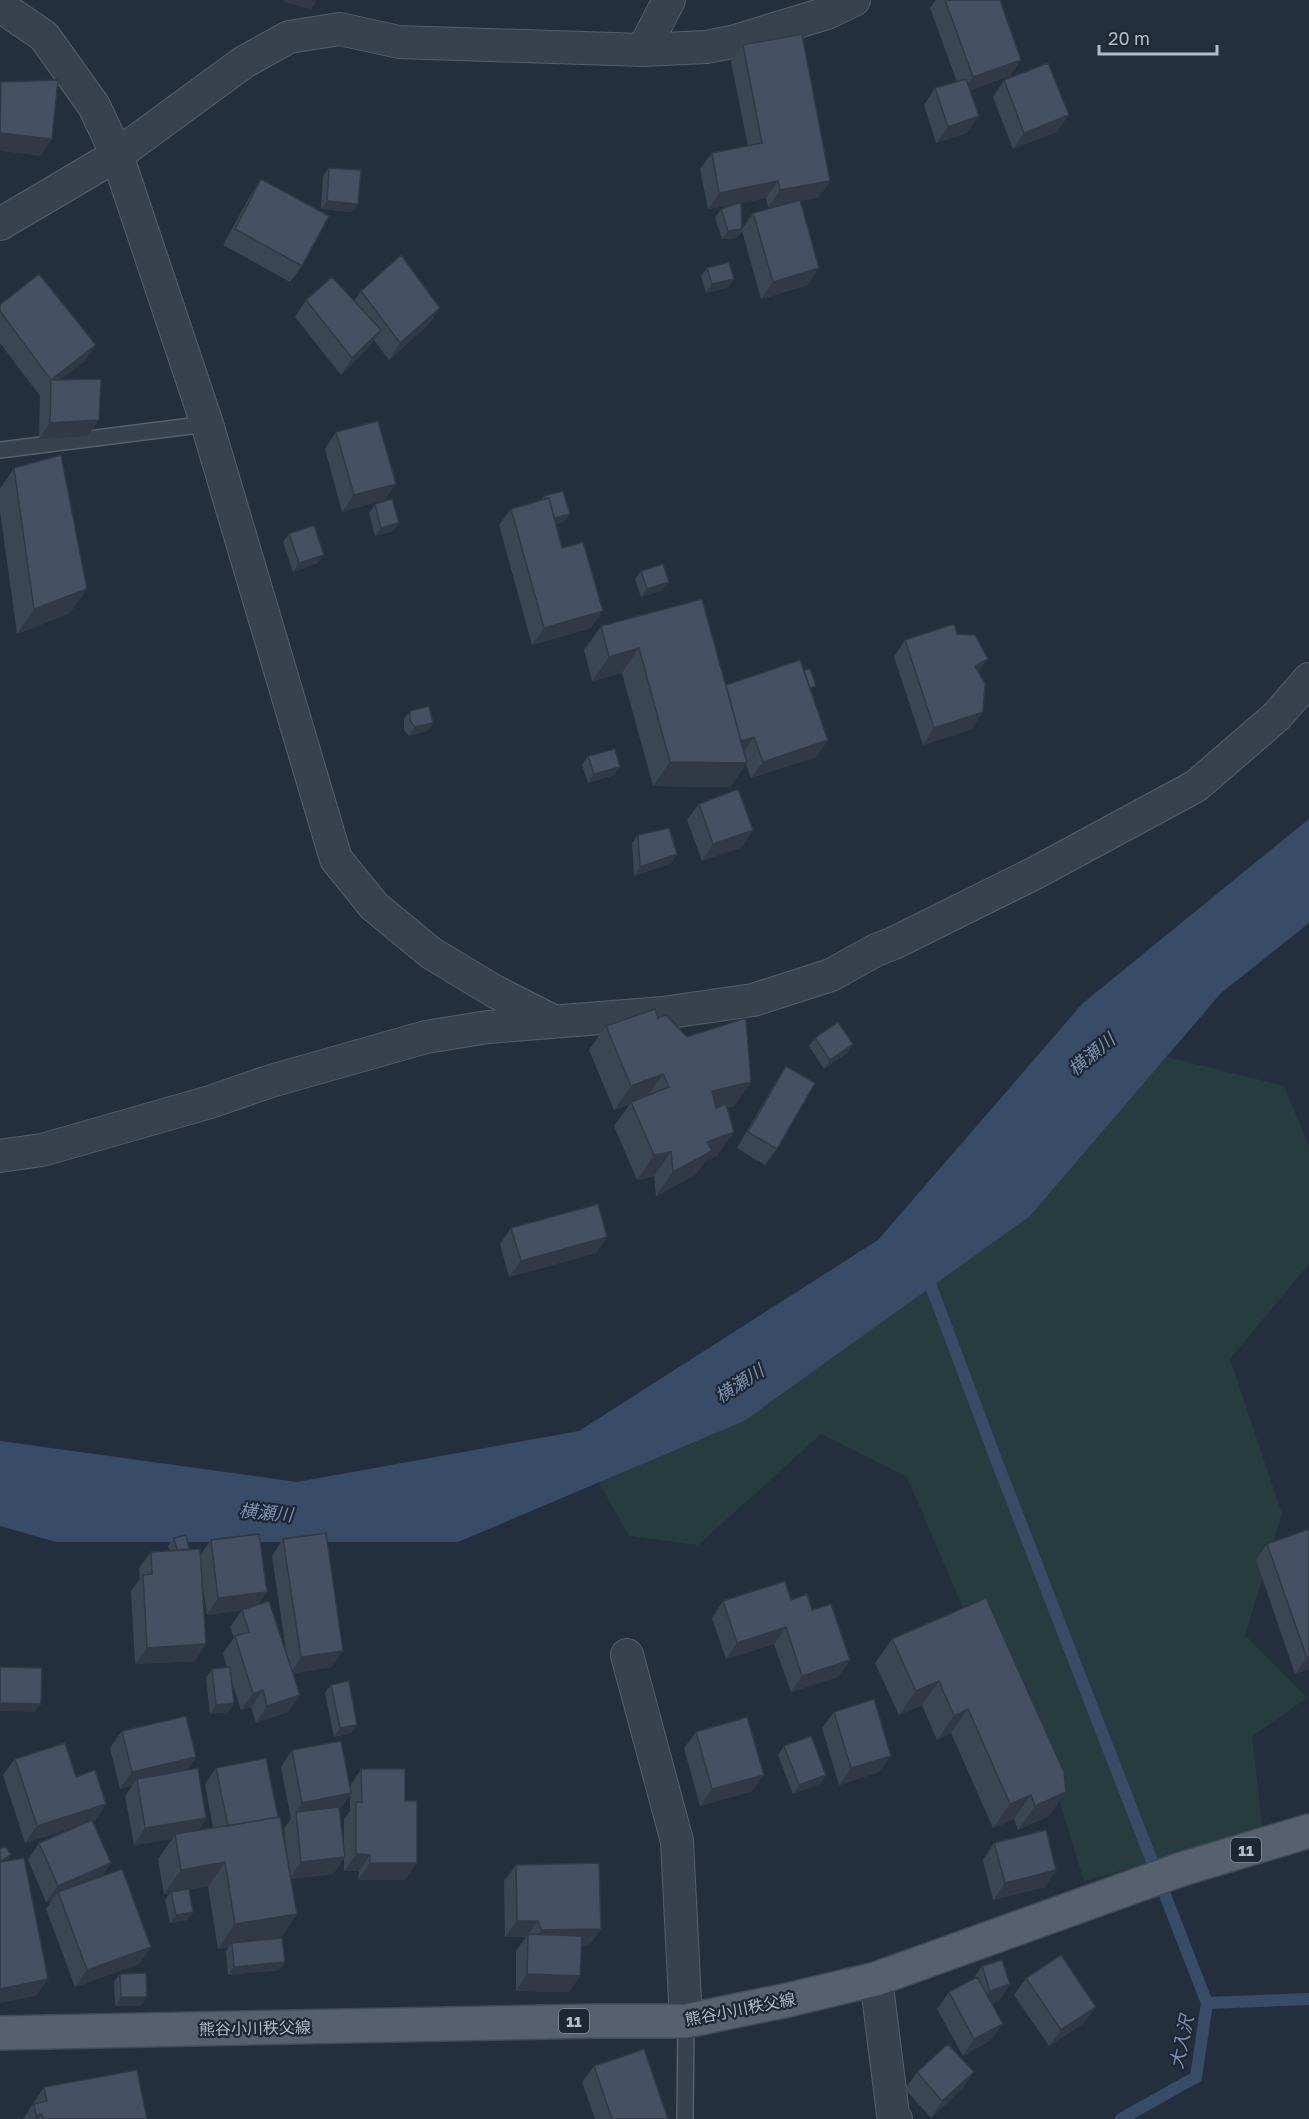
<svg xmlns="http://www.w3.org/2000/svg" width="1309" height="2119" font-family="'Golos Text','Noto Sans JP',sans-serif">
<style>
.green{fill:#263c3f}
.water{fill:#394c67}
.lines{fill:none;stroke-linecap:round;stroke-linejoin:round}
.stream{stroke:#394c67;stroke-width:12}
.lane-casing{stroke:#565f6c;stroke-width:18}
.street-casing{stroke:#565f6c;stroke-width:34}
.primary-casing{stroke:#414a57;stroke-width:36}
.lane{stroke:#38414e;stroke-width:15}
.street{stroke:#38414e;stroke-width:32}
.primary{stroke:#56606e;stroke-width:33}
.wall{fill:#3b4654;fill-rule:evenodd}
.shaded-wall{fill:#303945}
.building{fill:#455162;stroke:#303945;stroke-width:1.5}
.labels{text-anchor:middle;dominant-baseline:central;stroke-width:4.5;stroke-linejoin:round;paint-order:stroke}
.shield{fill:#1d2633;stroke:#878f9c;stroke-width:1.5}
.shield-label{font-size:15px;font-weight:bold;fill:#b4bcc9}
.street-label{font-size:16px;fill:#b4bcc9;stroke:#1d2633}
.water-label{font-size:18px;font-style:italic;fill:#7c92b1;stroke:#1d2633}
</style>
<rect width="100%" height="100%" fill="#242f3e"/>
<!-- green -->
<path class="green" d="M1159,1055l125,31 25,60v118l-79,95 52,155 -37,121 62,63 -55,38 11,96 -179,49 -25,-81 -90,-178 -62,-145 -86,-43 -123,111 -69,-9 -32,-57z"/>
<!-- water -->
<path class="water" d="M1309,819v104l-88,70 -191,223 -286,205 -286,121h-402l-56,-16v-85l297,41 282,-51 299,-191 205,-237z"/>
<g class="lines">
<!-- stream -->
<path class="stream" d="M926,1273l71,189 210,541 -11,74 -75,42
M1207,2003l102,-4"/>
<defs>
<path id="lane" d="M0,450l207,-26
M685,2119l1,-98"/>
<path id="street" d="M0,6l44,30 50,70 23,49 90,269 129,435 38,47 57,47 63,38 59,30
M643,50l26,-50
M0,224l117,-69 127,-93 45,-25 51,-8 59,13 244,8 63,-3 26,-5 95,-29 27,-13
M0,1156l42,-6 168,-48 61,-21 155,-44 62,-10 175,-14 90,-13 78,-25 45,-25 18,-7 141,-70 161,-87 81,-70 32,-37
M627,1655l50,186 9,180
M876,1979l17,135 3,5"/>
<path id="primary" d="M0,2033l594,-12h92l102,-21 88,-21 306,-110 127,-38"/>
</defs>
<!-- lane casing -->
<use href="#lane" class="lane-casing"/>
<!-- street casing -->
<use href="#street" class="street-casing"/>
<!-- primary casing -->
<use href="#primary" class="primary-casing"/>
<!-- lane -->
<use href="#lane" class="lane"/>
<!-- street -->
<use href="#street" class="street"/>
<!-- primary -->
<use href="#primary" class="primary"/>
</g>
<!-- wall -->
<path class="wall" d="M936,0h64l21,60 -11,16 -40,14 -3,43 -31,10 -12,-38 11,-17 22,-6 -27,-74z
M743,45l87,136 -11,16 -19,4 8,84 -47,14 -19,-68 -6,7 -14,1 -7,-21 6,-9 15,-5 -28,5 -8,-40 12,-16 36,-7 -17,-84zM766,198l2,9 18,-3 -33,9 -11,16 -1,-26z
M1004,80l53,52 -44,17 -20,-52z
M329,168l29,36 -6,8 -31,-3 2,-33z
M261,179l41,87 -12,16 -67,-37 27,-49z
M707,268l27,11 -6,8 -22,6 -5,-17z
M361,291l79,17 -11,16 -40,36 -15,-20 -5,7 -28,28 -46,-58 11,-17 48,1z
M0,305l85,56 -24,18 38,41 -12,16 -48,3 1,-43 -40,-53z
M336,432l60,52 -12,16 -42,12 -17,-63z
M14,468l56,145 -53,21 -17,-123v-22z
M544,496l20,26 -8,2 6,24 29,80 -59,17 -33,-120 12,-16 30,-9z
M375,504l24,19 -6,8 -18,5 -6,-23z
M289,534l29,29 -25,9 -10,-30z
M641,571l22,19 -22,7 -6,-18z
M601,626l125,59 86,8 16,47 -12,17 -65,21 -5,-14 -16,23 -77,-1 -31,-113 -30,8 -8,-31z
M957,634l15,95 -49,16 -29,-88 11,-17z
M410,711l23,12 -6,8 -18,5 -5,-6v-11z
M588,756l26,19 -26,8 -6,-18z
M699,804l54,26 -11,17 -40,14 -15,-41z
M638,835l39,19 -6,9 -37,13 -2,-33z
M606,1026l81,11 64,45 -17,24 -8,2 -9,48 -11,4 -11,15 -39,21 -2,-20 -17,4 -23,-54 16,-22 -16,6 -25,-60z
M815,1038l38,6 -6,9 -23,16 -15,-23z
M786,1066l-9,83 -12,16 -28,-17 38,-65z
M511,1228l96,9 -11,16 -87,24 -9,-33z
M1309,1529v140l-14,5 -39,-114 11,-16z
M174,1538l15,11 12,5 10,-14 56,52 -10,13 30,52 -15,-101 11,-17 49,128 -39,6 7,22 -12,17 -32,11 -5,-16 -10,3 -10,-31 3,24 -6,9 -18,2 -4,-36 6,-9 15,-2 -4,-14 11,-15 -4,-11 12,-17 -35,5 -5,-35 -7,81 -60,3 -4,-73 9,-12 -1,-11 12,-16 18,-2 -1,-4z
M986,1598l63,218 -31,14 -4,-11 -21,9 -42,-95 -14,7 -15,-35 -23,10 -24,-52 17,-24z
M791,1600l21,10 38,50 -12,17 -47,15 -17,-48 -48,15 -14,-41 11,-17z
M331,1685l26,40 -6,8 -17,4 -9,-44z
M834,1712l45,60 -40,13 -17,-57z
M122,1731l74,26 -9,13 19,48 -8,13 15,-3 -8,-44 11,-16 62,49 8,30 -2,-19 7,-9 -10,-52 11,-17 58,36 11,-17 44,111h-47l1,-9h-15v-13l-11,16 -42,5 -10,59 -7,1 11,23 -6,8 -51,5 -2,-24 3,-4 -11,2 -10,-63 -19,4 -2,30 -17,3 -5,-23 5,-7 -6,1 -6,-35 14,-20 -38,6 -9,-49 7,-10 -12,3 -10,-41zM350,1795v16l-6,8v35l-4,-45z
M696,1732l56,59 -52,15 -16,-58z
M784,1746l37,37 -28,11 -15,-39z
M15,1759l61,18 19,44h-2l18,42 -10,14 50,70 -12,17 -64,23 -29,-78 6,-9 -6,2 -18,-42 11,-17 44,-19 -58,19 -22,-68z
M994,1843l62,27 -11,17 -52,13 -10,-40z
M516,1865l85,64 -12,16 -8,1 -1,30 -11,16 -53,-1v-40l10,-14h-21l-1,-56z
M982,1966l17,35 -7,2 -1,37 -28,16 -26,-47 12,-17 24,-13z
M120,1974l21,32h-26l-1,-24z
M1026,1978l58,45 -35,23 -35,-51z
M594,2066l74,53h-73l-13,-37z
M917,2072l45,17 -31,29 -26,-29z
M44,2087l103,32h-124z"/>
<!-- shaded-wall -->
<path class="shaded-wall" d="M284,0h29l4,1 -6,8 -28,-7z
M1021,60l-11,16 -49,18 12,-17z
M1069,115l-12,17 -44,17 11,-16z
M979,116l-12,17 -31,10 12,-16z
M0,133l52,6 -11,17 -41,-5z
M778,181l-12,17 -58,11 11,-16z
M830,181l-11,16 -51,10 12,-17z
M327,201l31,3 -6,8 -31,-3z
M742,229l-6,9 -14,1 6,-8z
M819,268l-11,17 -47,14 12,-17z
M734,279l-6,8 -22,6 6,-9z
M440,308l-11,16 -40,36 11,-17z
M381,330l-12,17 -28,28 11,-17z
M96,345l-11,16 -34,26v-7z
M99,420l-12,16 -48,3 11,-16z
M396,484l-12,16 -42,12 12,-17z
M570,514l-6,8 -20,5 6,-8z
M399,523l-6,8 -18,5 6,-8z
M324,555l-6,8 -25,9 6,-9z
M669,582l-6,8 -22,7 6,-8z
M87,589l-17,24 -53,21 17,-25z
M603,611l-12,17 -59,17 12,-17z
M639,648l-17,25 -30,8 17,-24z
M988,659l-12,16 -1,-9z
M983,712l-11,17 -49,16 11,-17z
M433,723l-6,8 -18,5 6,-9z
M754,737l-12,17 -2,-13z
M828,740l-12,17 -65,21 12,-16z
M670,762l77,1 -17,24 -77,-1z
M620,767l-6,8 -26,8 6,-9z
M753,830l-11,17 -40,14 11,-17z
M677,854l-6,9 -37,13 6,-9z
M853,1044l-6,9 -23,16 6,-9z
M663,1074l-17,24 -15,4 -1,2 -16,6 17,-24z
M751,1082l-17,24 -39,9 17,-24z
M734,1132l-17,24 -11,4 -11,15 -39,21 17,-24 34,-30z
M671,1152l-17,24 -17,4 17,-25z
M607,1237l-11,16 -87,24 12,-16z
M267,1592l-12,17 -48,6 11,-17z
M786,1627l-12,17 -48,15 11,-16z
M206,1644l-11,17 -60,3 12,-16z
M343,1651l-11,16 -42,7 11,-17z
M1309,1657v12l-14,5 12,-16z
M850,1660l-12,17 -47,15 11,-16z
M939,1681l-17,24 -23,10 17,-24z
M263,1690l-12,17 -10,3 12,-16z
M300,1695l-12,17 -32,11 11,-17z
M0,1703l41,1 -6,8 -35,-1z
M234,1703l-6,9 -18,2 6,-9z
M968,1709l-17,24 -14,7 17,-24z
M357,1725l-6,8 -17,4 6,-9z
M891,1756l-12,16 -40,13 12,-17z
M196,1757l-12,17 -47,5 -5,7 -12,3 12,-17z
M764,1775l-12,16 -52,15 12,-17z
M826,1775l-5,8 -28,11 6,-9z
M1066,1792l-17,24 -31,14 17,-24z
M351,1793l-12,17 -43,2 6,-9z
M1031,1795l-17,24 -21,9 17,-24z
M106,1804l-11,17 -70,22 12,-17z
M206,1818l-11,17 -20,-1 -3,5 -38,6 11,-17z
M356,1854l14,1 -11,16h-15z
M11,1855l-6,9 -5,-3z
M345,1857l-12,17 -44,5 12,-17z
M225,1862l-17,24 -44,8 17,-24z
M111,1863l-12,17 -41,12 -6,8 -6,2 12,-16z
M370,1863h47l-12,17h-47z
M1056,1870l-11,17 -52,13 12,-17z
M193,1912l-6,8 -17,3 6,-8z
M297,1914l-16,24 -49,8v-3l-3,4 -11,2 17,-25z
M517,1921h21l-12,16h-21z
M601,1929l-12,16 -59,2 11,-17z
M151,1947l-12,17 -64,23 12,-17z
M285,1962l-6,8 -51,5 6,-8z
M527,1974l53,2 -11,16 -53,-1z
M48,1979l-12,17 -36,7v-14z
M1010,1984l-11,17 -20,7 11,-17z
M121,1997h26l-6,9h-26z
M1096,2007l-12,16 -35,23 12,-16z
M1003,2024l-12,16 -28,16 11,-17z
M974,2072l-12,17 -31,29 11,-17z
M42,2114l-3,5h-5l2,-4z"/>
<!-- building -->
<path class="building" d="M945,0h55l21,60 -48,17z
M802,34l28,147 -50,9 -2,-9 -59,12 -7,-40 50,-10 -19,-98z
M1048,63l21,52 -45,18 -20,-53z
M966,79l13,37 -31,11 -13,-39z
M58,80l-6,59 -52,-6 1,-51z
M329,168l32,2 -3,34 -31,-3z
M261,179l68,37 -27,50 -67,-37z
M800,200l19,68 -46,14 -20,-69z
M741,202l1,27 -14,2 -7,-22z
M401,255l39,53 -40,35 -39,-52z
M729,262l5,17 -22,5 -5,-16z
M39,274l57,71 -45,35 50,-1 -2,41 -49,3 1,-43 -51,-69v-6z
M332,277l49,53 -29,28 -46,-58z
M378,421l18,63 -42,11 -18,-63z
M61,455l26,134 -53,20 -20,-141z
M563,491l7,23 -16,4 -5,-20 -4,1 -1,-3z
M549,498l13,50 21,-6 20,69 -59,17 -33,-119z
M392,499l7,24 -18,5 -6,-24z
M314,525l10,30 -25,8 -10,-29z
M663,564l6,18 -22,7 -6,-18z
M702,599l45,164 -77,-1 -31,-114 -30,9 -8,-31z
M954,624l3,10 18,1 13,24 -13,7 10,18 -2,28 -49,16 -29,-88z
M800,660l28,80 -65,22 -9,-25 -13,4 -15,-56z
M810,669l6,17 -6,2 -6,-18z
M429,706l4,17 -18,4 -5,-6v-10z
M615,749l5,18 -26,7 -6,-18z
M738,789l15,41 -40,14 -14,-40z
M669,828l8,26 -37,13 -2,-32z
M655,1009l3,9 8,-3 21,22 59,-19 5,64 -39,9 4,17 10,-4 8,28 -27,10 5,9 -39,21 -2,-20 -17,3 -23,-53 38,-15 -6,-13 -32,12 -25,-60z
M838,1022l15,22 -23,16 -15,-22z
M786,1066l29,17 -38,66 -29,-17z
M598,1204l9,33 -86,24 -10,-33z
M1309,1529v128l-2,1 -40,-114z
M326,1533l17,118 -42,6 -18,-118z
M259,1534l8,58 -49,6 -7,-58z
M186,1535l3,14 -12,1 -3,-12z
M200,1549l6,95 -59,4 -4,-73 9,-1 -1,-22z
M785,1581l6,19 16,-6 5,16 19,-6 19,56 -48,16 -16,-49 -49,16 -14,-42z
M986,1598l78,174 2,20 -31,14 -4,-11 -21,9 -42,-95 -14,7 -15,-35 -23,10 -24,-52z
M269,1601l31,94 -33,11 -4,-16 -10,4 -18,-58 14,-4 -7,-22z
M0,1667l42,1 -1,36 -41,-1z
M230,1667l4,36 -18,2 -4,-36z
M349,1681l8,44 -17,3 -9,-43z
M874,1699l17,57 -40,12 -17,-56z
M186,1716l10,41 -64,15 -10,-41z
M747,1717l17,58 -52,14 -16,-57z
M811,1736l15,39 -27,10 -15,-39z
M341,1741l10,52 -49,10 -10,-53z
M65,1743l11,34 19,-7 11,34 -69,22 -22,-67z
M266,1758l12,59 -50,9 -12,-58z
M198,1768l8,50 -61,10 -8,-49z
M361,1769h44v32h12v62h-47v-8l-14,-1v-52h6z
M339,1807l6,50 -44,5 -5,-50z
M280,1817l17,97 -62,10 -10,-62 -44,8 -6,-36z
M92,1820l19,43 -53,23 -19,-43z
M1046,1830l10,40 -51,13 -11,-40z
M5,1846l6,9 -11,6v-12z
M24,1858l24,121 -48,10v-127z
M599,1863l2,66 -60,1 -3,-9h-21l-1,-56z
M122,1869l29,78 -64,23 -29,-78z
M189,1889l4,23 -17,3 -5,-23z
M528,1934l54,2 -2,40 -53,-2z
M282,1938l3,24 -51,5 -2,-24z
M1061,1955l35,52 -35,23 -35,-52z
M1002,1960l8,24 -20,7 -8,-25z
M146,1973l1,24h-26l-1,-23z
M977,1977l26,47 -29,15 -25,-47z
M948,2044l26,28 -32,29 -25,-29z
M644,2049l24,70h-56l-18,-53z
M137,2070l10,49h-104l-1,-5 -6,1 -2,-11 13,-3 -3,-14z"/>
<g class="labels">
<!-- shield labels -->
<g class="shield">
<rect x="1231" y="1838" width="30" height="24" rx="4.5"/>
<rect x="559" y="2009" width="30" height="24" rx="4.5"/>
</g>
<g class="shield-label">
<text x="1246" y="1850">11</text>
<text x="574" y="2021">11</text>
</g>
<!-- street labels -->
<g class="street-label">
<text transform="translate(740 2009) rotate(-11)">熊谷小川秩父線</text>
<text transform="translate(255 2028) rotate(-1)">熊谷小川秩父線</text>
</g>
<!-- water labels -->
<g class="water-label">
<text transform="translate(1091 1054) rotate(-40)">横瀬川</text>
<text transform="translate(739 1383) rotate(-33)">横瀬川</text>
<text transform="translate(266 1512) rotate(5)">横瀬川</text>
<text transform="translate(1181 2042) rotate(-78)">大入沢</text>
</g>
</g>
<!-- scale -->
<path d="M1099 45v9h118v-9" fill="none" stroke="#b4bcc9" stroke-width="3"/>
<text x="1108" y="45" font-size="18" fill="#b4bcc9" stroke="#1d2633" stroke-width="4.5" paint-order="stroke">20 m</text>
</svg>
